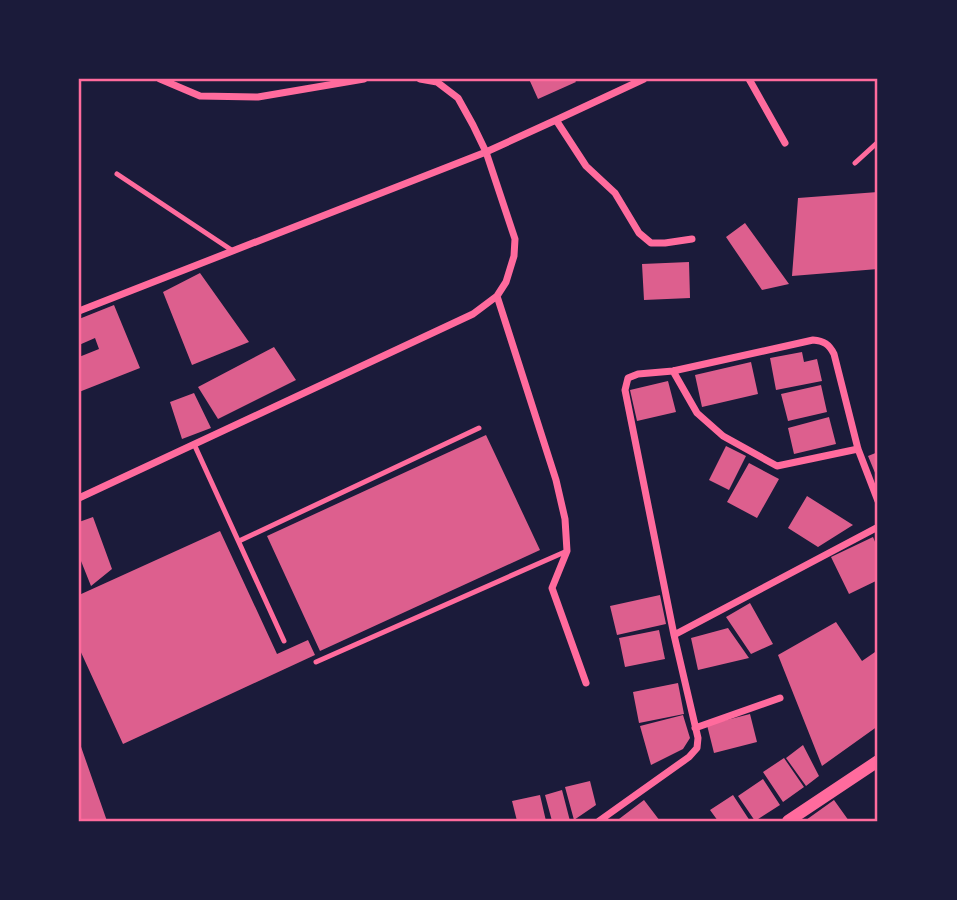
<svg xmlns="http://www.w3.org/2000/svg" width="957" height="900" font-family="'DM Sans',sans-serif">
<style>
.building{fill:#dd5f8e}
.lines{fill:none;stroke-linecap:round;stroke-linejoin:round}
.service{stroke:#ff6b9d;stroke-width:5}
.minor{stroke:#ff6b9d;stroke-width:7}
.tertiary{stroke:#ff6b9d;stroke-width:12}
.neatline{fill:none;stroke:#ff6b9d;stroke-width:2.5}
</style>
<rect width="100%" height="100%" fill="#1b1b3a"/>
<!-- building -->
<path class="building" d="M529,79h45l2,3 -38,17z
M878,192v77l-86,7 6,-78z
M745,223l44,61 -27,6 -36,-53z
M689,262l1,36 -46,2 -2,-36z
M200,273l49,69 -57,23 -29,-73z
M114,305l26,63 -61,24v-35l20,-8 -4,-11 -16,7v-26z
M274,347l22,33 -78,39 -20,-32z
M802,352l2,10 13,-3 5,22 -46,9 -6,-32z
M751,362l7,32 -56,13 -7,-32z
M668,381l8,31 -39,9 -7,-31z
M821,385l6,27 -39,9 -7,-27z
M194,393l17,35 -29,11 -12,-37z
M829,417l7,27 -42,10 -6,-26z
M486,435l54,115 -220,101 -53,-115z
M726,446l20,10 -17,34 -20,-10z
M878,452v28l-10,-24z
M749,463l30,16 -22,39 -30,-16z
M807,496l46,29 -35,22 -30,-19z
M93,517l19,52 -21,17 -12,-30v-34z
M220,531l57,123 31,-14 7,15 -192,89 -44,-96v-53z
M873,537l5,12v31l-29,14 -18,-37z
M660,595l6,29 -49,11 -7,-29z
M750,603l23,41 -22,10 -25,-37z
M836,622l26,39 16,-11v76l-56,40 -44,-111z
M728,628l21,30 -51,12 -7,-32z
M659,630l6,29 -40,8 -6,-29z
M678,683l6,31 -45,9 -6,-31z
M750,714l7,28 -43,11 -7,-28z
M683,715l7,23 -7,11 -32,16 -11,-39z
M79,741l28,80h-28z
M803,745l16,31 -13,10 -20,-28z
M784,758l20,29 -21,15 -20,-30z
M763,779l17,26 -25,16 -17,-25z
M590,781l6,24 -22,15 -9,-33z
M562,790l8,31h-18l-7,-26z
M540,795l6,26h-29l-5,-20z
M733,795l17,26h-32l-8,-11z
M644,800l16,21h-39l-2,-2z
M834,800l15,21h-42l-1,-1z"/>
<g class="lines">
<!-- service -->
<path class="service" d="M855,163l23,-21
M117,174l116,77
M194,444l90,197
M239,541l240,-113
M316,662l251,-111"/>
<!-- minor -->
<path class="minor" d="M160,79l40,17 58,1 106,-18
M749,79l36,64
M556,120l30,46 29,27 24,40 12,10h14l27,-4
M497,296l59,184 9,39 2,32 -15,37 34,95
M79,311l407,-159 70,-32 88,-41
M673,371l24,42 26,23 54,30 81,-17
M79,498l394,-184 24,-18 9,-14 8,-26 1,-17 -29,-87 -13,-27 -15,-27 -21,-16 -17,-3
M674,635l-49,-245 3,-12 10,-4 35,-3 140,-31c11,1 16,4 21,14l24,95 20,52
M695,728l85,-30
M599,821l90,-64 8,-9 1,-10 -24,-103 204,-108"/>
<!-- tertiary -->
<path class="tertiary" d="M788,821l90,-60"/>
</g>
<!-- border -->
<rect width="957" height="900" fill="none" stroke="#1b1b3a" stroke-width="161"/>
<rect x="80" y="80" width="796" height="740" class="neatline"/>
</svg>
